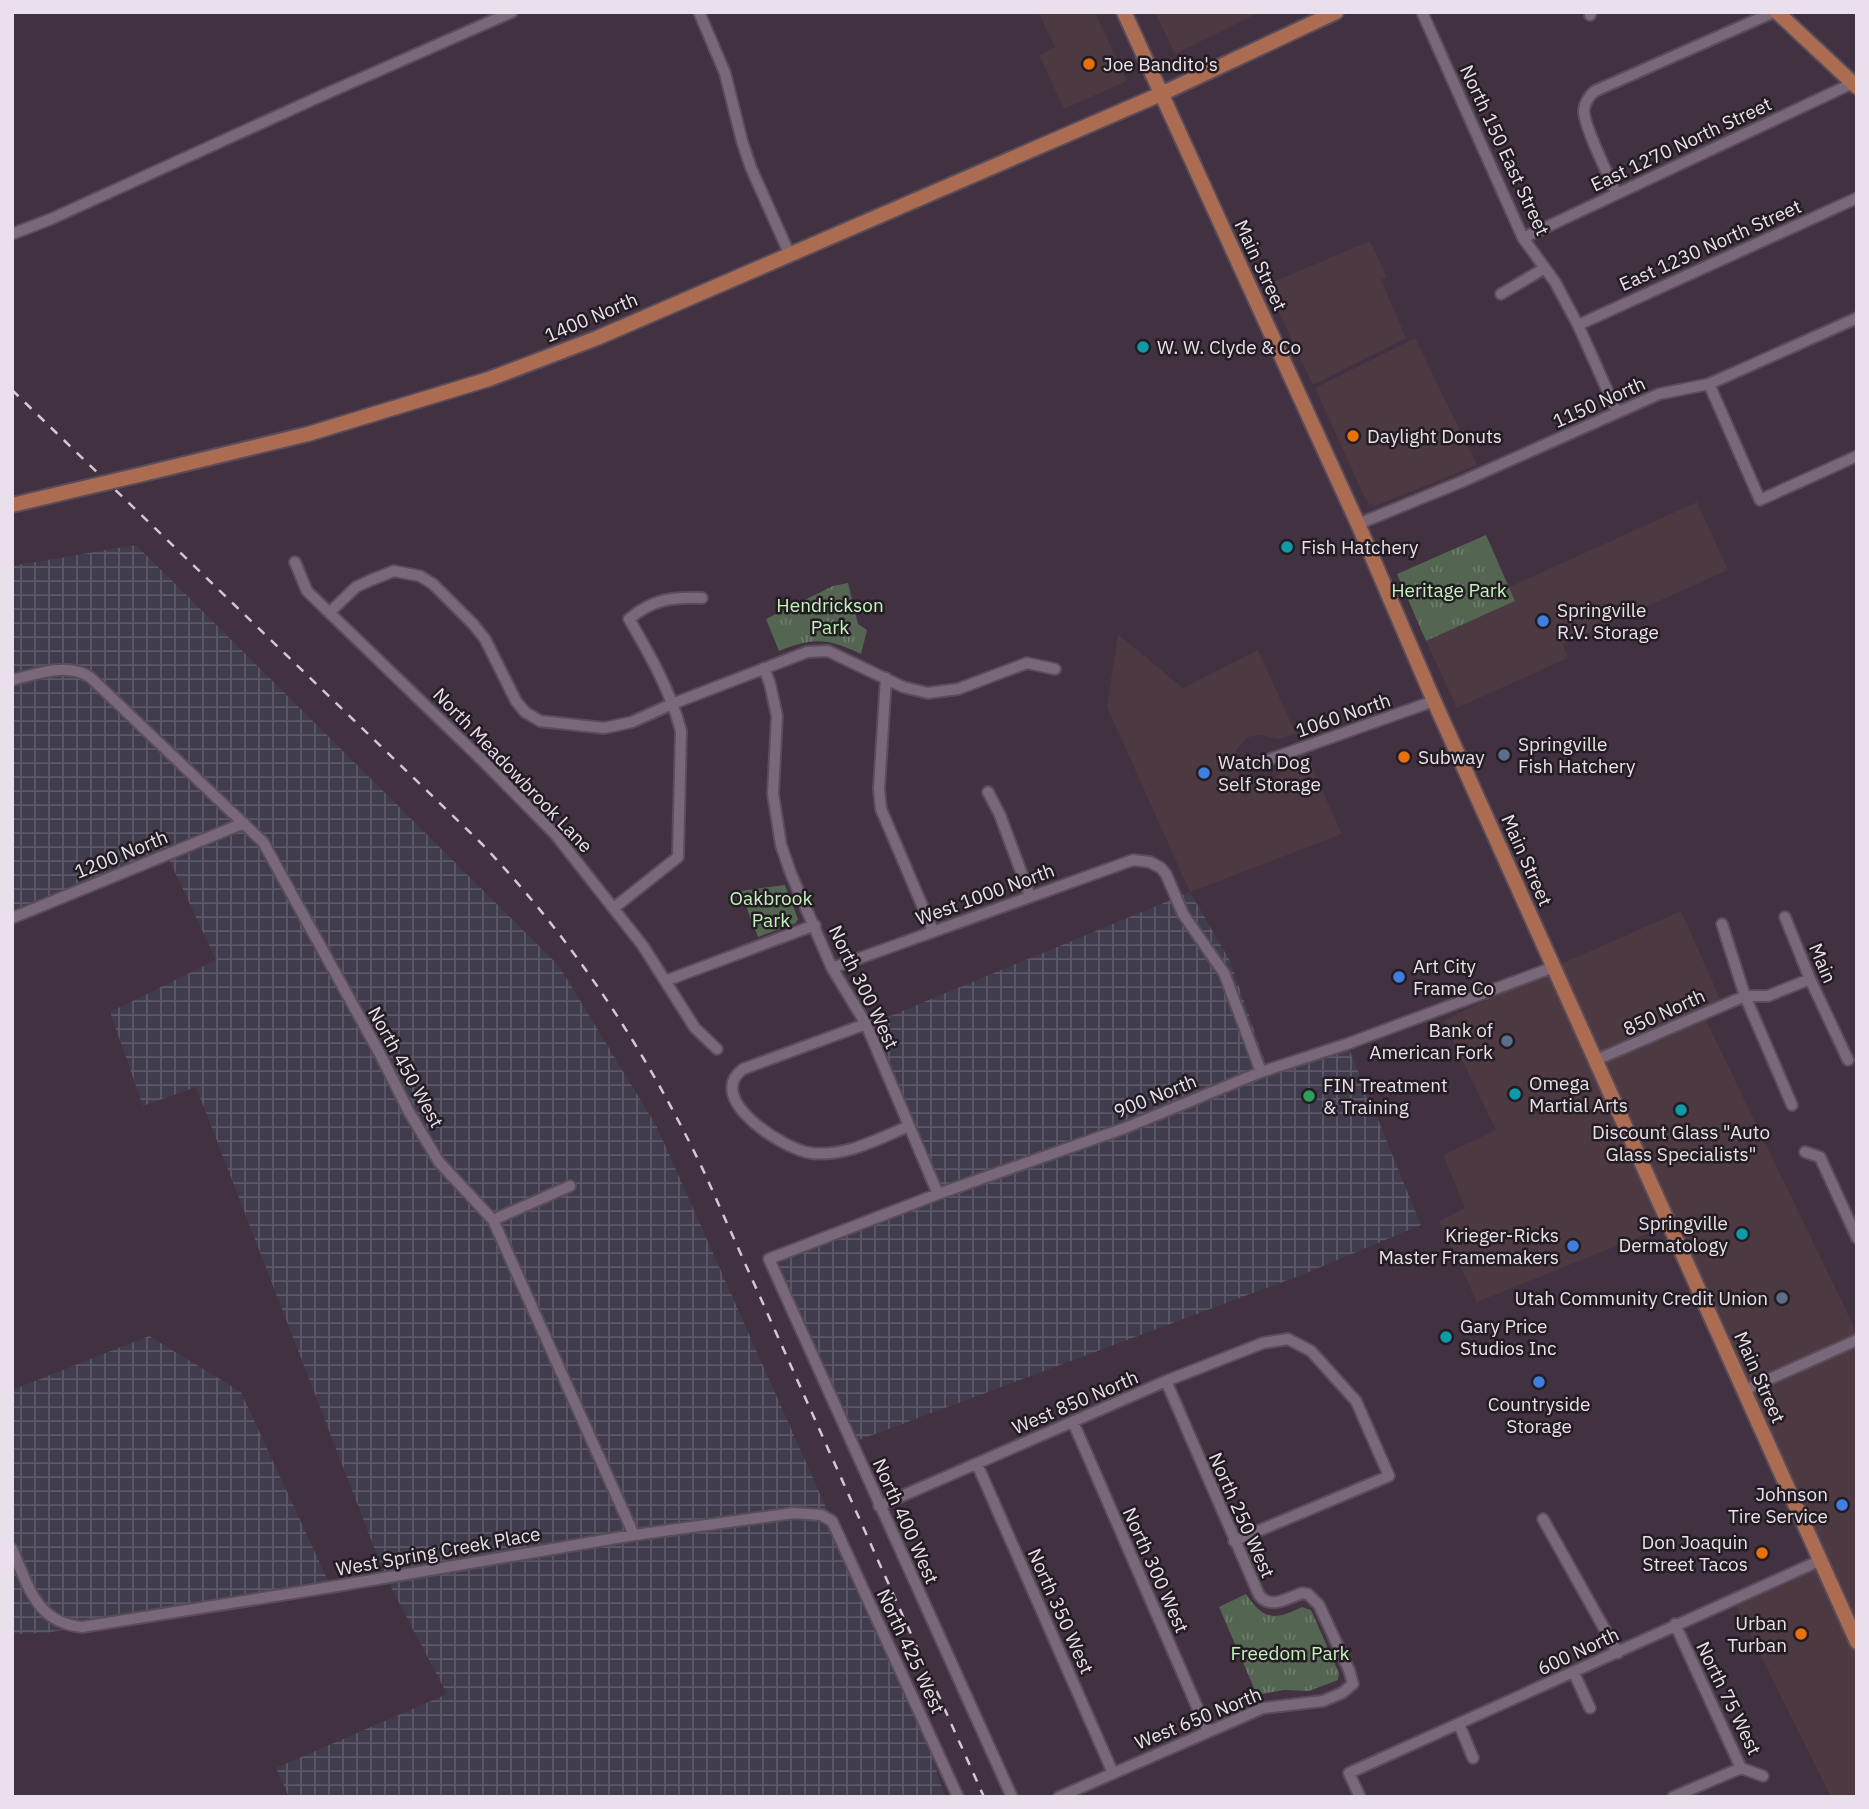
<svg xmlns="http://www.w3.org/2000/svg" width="1869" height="1809" font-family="'IBM Plex Sans',sans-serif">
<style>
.commercial{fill:#4c3941}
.industrial{fill:url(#industrial-grid)}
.grass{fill:url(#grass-tufts)}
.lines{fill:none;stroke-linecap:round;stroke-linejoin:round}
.minor-casing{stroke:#5a4d5b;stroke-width:14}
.major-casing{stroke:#5a4d5b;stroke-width:18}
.minor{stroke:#79687a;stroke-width:10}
.major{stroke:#ac6c52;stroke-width:14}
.rail{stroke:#d2c7d3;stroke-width:2.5;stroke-dasharray:9 9;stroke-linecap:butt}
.major-bridge-casing{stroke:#5a4d5b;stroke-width:18;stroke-linecap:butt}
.major-bridge{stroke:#ac6c52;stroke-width:14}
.food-dot{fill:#e8710a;stroke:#231c23;stroke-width:2.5}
.culture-dot{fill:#0f9aa8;stroke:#231c23;stroke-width:2.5}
.shop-dot{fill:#3f7fe0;stroke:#231c23;stroke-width:2.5}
.service-dot{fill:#5c6f8a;stroke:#231c23;stroke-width:2.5}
.leisure-dot{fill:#2e9e5b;stroke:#231c23;stroke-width:2.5}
.labels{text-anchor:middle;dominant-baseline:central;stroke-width:5;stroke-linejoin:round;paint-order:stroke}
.poi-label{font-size:19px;fill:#eae0eb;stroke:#231c23;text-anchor:start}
.street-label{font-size:19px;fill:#eae0eb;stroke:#231c23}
.park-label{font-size:19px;fill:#c2f4bc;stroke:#231c23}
</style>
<defs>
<pattern id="industrial-grid" width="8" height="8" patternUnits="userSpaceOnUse" patternTransform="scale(1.75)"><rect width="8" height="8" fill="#403c4d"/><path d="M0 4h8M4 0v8" fill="none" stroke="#5c5867"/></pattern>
<pattern id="grass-tufts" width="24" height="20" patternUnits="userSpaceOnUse" patternTransform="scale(1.75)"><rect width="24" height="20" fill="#546652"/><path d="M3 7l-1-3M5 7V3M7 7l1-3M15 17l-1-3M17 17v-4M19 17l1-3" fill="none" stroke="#6d7c6b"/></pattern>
</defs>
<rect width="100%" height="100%" fill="#413141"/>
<!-- commercial -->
<path class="commercial" d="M1038,12h57l32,69 -63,28 -25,-54 16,-8z
M1155,12h100l1,2 -81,40z
M1370,241l17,36 -6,3 25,58 -93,47 -47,-100z
M1415,338l62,127 -102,41 -6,-2 -5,-8 -49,-108z
M1697,502l31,68 -165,74 5,14 -111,50 -31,-67 89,-40 -6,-14z
M1118,634l65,54 75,-38 38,84 -18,5 -17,-4 -13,2 -12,13 -1,19 9,10 5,3h20l6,-3 14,-18 17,-7 36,80 -152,58 -83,-185z
M1681,911l42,94 -20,9 154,319v464h-26l-98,-198 88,-38 -152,-336 -192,77 -38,-81 26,-13 -22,-53 53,-25 -53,-109 111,-54z"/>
<!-- industrial -->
<path class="industrial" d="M136,545l423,421 98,161 211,475 48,103 29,92h-656l-13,-29 171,-74 -61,-116 -190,-491 -53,19 -33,-94 106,-52 -49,-105 -155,63v-352z
M1190,892l40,69 36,103 81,-20 74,181 -117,49 -453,169 -82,-184 169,-65 -72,-170 12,-3z
M149,1336l92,56 90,195 -286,46 -33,1v-244z"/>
<!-- grass -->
<path class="grass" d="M1486,535l29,66 -89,40 -29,-67z
M848,583l10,41 9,6 -6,24c-33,-16 -48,-17 -82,-3l-13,-32 67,-33z
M785,885l13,34 -2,4 -38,14 -18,-46z
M1246,1594c18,27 29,26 56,13l9,3 28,63 -1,7 -29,11 -25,-1 -27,5 -38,-88z"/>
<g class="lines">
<defs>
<path id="minor" d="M699,12l26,61 17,68 9,27 38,85
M1422,12l101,226 32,44 23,43 39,87
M1590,15l1,-3
M1616,193c-7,-17 -33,-68 -32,-83 1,-9 5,-14 11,-19l179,-79
M12,234l39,-15 270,-123 191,-84
M1523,238l330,-155
M1501,294l44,-26
M1578,325l279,-127
M1709,384l51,116 97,-44
M1358,524l103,-42 198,-88 50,-10 148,-66
M295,562l12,29 177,171 71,72 88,112 52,82 22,21
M330,612l26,-25 15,-7 23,-9 26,5 13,8 40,40 12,15 31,62 9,11 15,9 64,7 28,-6 40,-18 135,-52 21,-1 75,36 25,6 30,-4 69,-26 28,6
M764,668l6,16 7,32 -4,78 8,51 10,29 41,94 34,56 72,170
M886,678l-7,111 2,20 52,122
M12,680c25,-6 54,-18 78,-3l173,165 117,212 29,58 30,50 54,58 141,315
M1262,762l172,-61
M988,792l12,23 30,81
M615,907l63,-50 3,-126c-10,-39 -32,-78 -52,-112 24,-20 43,-22 73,-21
M1785,917l25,62 38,81
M12,918l232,-95
M1722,924l23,72 47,109
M832,968l301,-108 17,2 11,6 5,6 17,40 41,59 37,99
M665,981l150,-56
M866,1024l-123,45c-40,30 42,81 68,84 35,4 67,-14 98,-27
M1596,1060l149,-64h23l42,-17
M1805,1152l15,5 37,81
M493,1220l77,-34
M1745,1390l112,-50
M1073,1422l135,310
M977,1464l136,309
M879,1506l287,-125 97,-38 25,-4 23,12 45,50 33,75 -155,65
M1543,1519l75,134
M12,1549c17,37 23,73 70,78l249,-40 303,-52 160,-22 27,2 11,6 126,276
M1675,1624l66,144 22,8
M1574,1673l16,35
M1459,1724l14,34
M1012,1797l-243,-538 169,-65 187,-66 136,-56 86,-28 207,-77
M1059,1797l204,-89 60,-7 19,-8 11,-9 -4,-14 -30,-65 -11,-11 -6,-1c-14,5 -32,17 -43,2l-93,-214
M1360,1797l-11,-24c158,-70 314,-143 472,-213
M1673,1797l68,-29"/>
<path id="major" d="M1124,12l234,512 76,177 423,941
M1777,12l80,75
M139,475l169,-41 181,-55 108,-41 564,-244 175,-82
M12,505l59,-14"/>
</defs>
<!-- minor casing -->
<use href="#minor" class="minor-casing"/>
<!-- major casing -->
<use href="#major" class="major-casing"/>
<!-- minor -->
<use href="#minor" class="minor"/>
<!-- major -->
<use href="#major" class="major"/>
<!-- rail -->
<path class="rail" d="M12,390l470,454c93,98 165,208 223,330l279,623"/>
<defs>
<path id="major-bridge" d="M71,491l68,-16"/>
</defs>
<!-- major-bridge casing -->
<use href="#major-bridge" class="major-bridge-casing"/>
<!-- major-bridge -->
<use href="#major-bridge" class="major-bridge"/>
</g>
<!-- markers -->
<g class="food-dot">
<circle cx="1089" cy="64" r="7"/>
<circle cx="1353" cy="436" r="7"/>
<circle cx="1404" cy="757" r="7"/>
<circle cx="1762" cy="1553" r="7"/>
<circle cx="1801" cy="1634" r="7"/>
</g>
<g class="culture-dot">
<circle cx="1143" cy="347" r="7"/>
<circle cx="1287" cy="547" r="7"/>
<circle cx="1515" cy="1094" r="7"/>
<circle cx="1681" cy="1110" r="7"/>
<circle cx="1742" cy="1234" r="7"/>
<circle cx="1446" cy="1337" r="7"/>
</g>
<g class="shop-dot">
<circle cx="1543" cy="621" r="7"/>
<circle cx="1204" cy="773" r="7"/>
<circle cx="1399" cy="977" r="7"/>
<circle cx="1573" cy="1246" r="7"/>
<circle cx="1539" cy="1382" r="7"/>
<circle cx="1842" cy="1505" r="7"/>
</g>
<g class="service-dot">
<circle cx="1504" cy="755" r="7"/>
<circle cx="1507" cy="1041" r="7"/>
<circle cx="1782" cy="1298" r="7"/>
</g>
<circle class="leisure-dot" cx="1309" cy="1096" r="7"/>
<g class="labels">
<!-- poi labels -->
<g class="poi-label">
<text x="1103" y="64">Joe Bandito's</text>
<text x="1157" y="347">W. W. Clyde &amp; Co</text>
<text x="1367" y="436">Daylight Donuts</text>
<text x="1301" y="547">Fish Hatchery</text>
<text x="1557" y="610">Springville<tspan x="1557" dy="22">R.V. Storage</tspan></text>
<text x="1518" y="744">Springville<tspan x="1518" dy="22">Fish Hatchery</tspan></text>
<text x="1418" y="757">Subway</text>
<text x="1218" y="762">Watch Dog<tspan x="1218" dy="22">Self Storage</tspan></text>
<text x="1413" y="966">Art City<tspan x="1413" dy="22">Frame Co</tspan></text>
<text x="1493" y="1030" text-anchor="end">Bank of<tspan x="1493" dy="22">American Fork</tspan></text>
<text x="1529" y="1083">Omega<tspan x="1529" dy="22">Martial Arts</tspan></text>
<text x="1323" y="1085">FIN Treatment<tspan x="1323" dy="22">&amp; Training</tspan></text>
<text x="1681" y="1132" text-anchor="middle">Discount Glass "Auto<tspan x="1681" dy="22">Glass Specialists"</tspan></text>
<text x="1728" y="1223" text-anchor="end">Springville<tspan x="1728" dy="22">Dermatology</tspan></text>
<text x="1559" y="1235" text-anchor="end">Krieger-Ricks<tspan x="1559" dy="22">Master Framemakers</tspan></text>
<text x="1768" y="1298" text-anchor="end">Utah Community Credit Union</text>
<text x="1460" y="1326">Gary Price<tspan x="1460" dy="22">Studios Inc</tspan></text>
<text x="1539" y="1404" text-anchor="middle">Countryside<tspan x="1539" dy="22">Storage</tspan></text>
<text x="1828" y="1494" text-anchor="end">Johnson<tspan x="1828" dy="22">Tire Service</tspan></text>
<text x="1748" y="1542" text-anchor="end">Don Joaquin<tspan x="1748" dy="22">Street Tacos</tspan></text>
<text x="1787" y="1623" text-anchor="end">Urban<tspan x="1787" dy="22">Turban</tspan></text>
</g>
<!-- street labels -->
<g class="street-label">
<text transform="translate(1681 144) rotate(-25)">East 1270 North Street</text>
<text transform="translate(1505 150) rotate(65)">North 150 East Street</text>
<text transform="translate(1710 245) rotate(-24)">East 1230 North Street</text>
<text transform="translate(1261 265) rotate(65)">Main Street</text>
<text transform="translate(591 317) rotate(-23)">1400 North</text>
<text transform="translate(1599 402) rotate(-24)">1150 North</text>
<text transform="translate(1343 715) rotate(-19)">1060 North</text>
<text transform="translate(513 770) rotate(46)">North Meadowbrook Lane</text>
<text transform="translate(121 854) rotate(-22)">1200 North</text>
<text transform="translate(1527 860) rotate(66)">Main Street</text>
<text transform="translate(985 894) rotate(-20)">West 1000 North</text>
<text transform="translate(1823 963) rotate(67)">Main</text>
<text transform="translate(864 987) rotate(64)">North 300 West</text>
<text transform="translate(1664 1012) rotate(-24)">850 North</text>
<text transform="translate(406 1067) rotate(61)">North 450 West</text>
<text transform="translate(1155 1096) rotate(-22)">900 North</text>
<text transform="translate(1760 1377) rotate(66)">Main Street</text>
<text transform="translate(1075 1402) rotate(-23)">West 850 North</text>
<text transform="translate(1242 1515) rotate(66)">North 250 West</text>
<text transform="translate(906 1521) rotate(66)">North 400 West</text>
<text transform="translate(438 1551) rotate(-10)">West Spring Creek Place</text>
<text transform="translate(1156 1570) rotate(66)">North 300 West</text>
<text transform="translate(1061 1611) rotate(66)">North 350 West</text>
<text transform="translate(911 1651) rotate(65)">North 425 West</text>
<text transform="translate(1578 1651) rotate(-25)">600 North</text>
<text transform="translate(1729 1698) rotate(64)">North 75 West</text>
<text transform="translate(1198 1718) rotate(-22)">West 650 North</text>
</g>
<!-- park labels -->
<g class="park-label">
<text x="1449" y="590">Heritage Park</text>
<text x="830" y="605">Hendrickson<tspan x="830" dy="22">Park</tspan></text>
<text x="771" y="898">Oakbrook<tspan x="771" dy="22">Park</tspan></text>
<text x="1290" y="1653">Freedom Park</text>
</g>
</g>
<!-- border -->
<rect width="1869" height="1809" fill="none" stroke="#eae0eb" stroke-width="28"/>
</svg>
